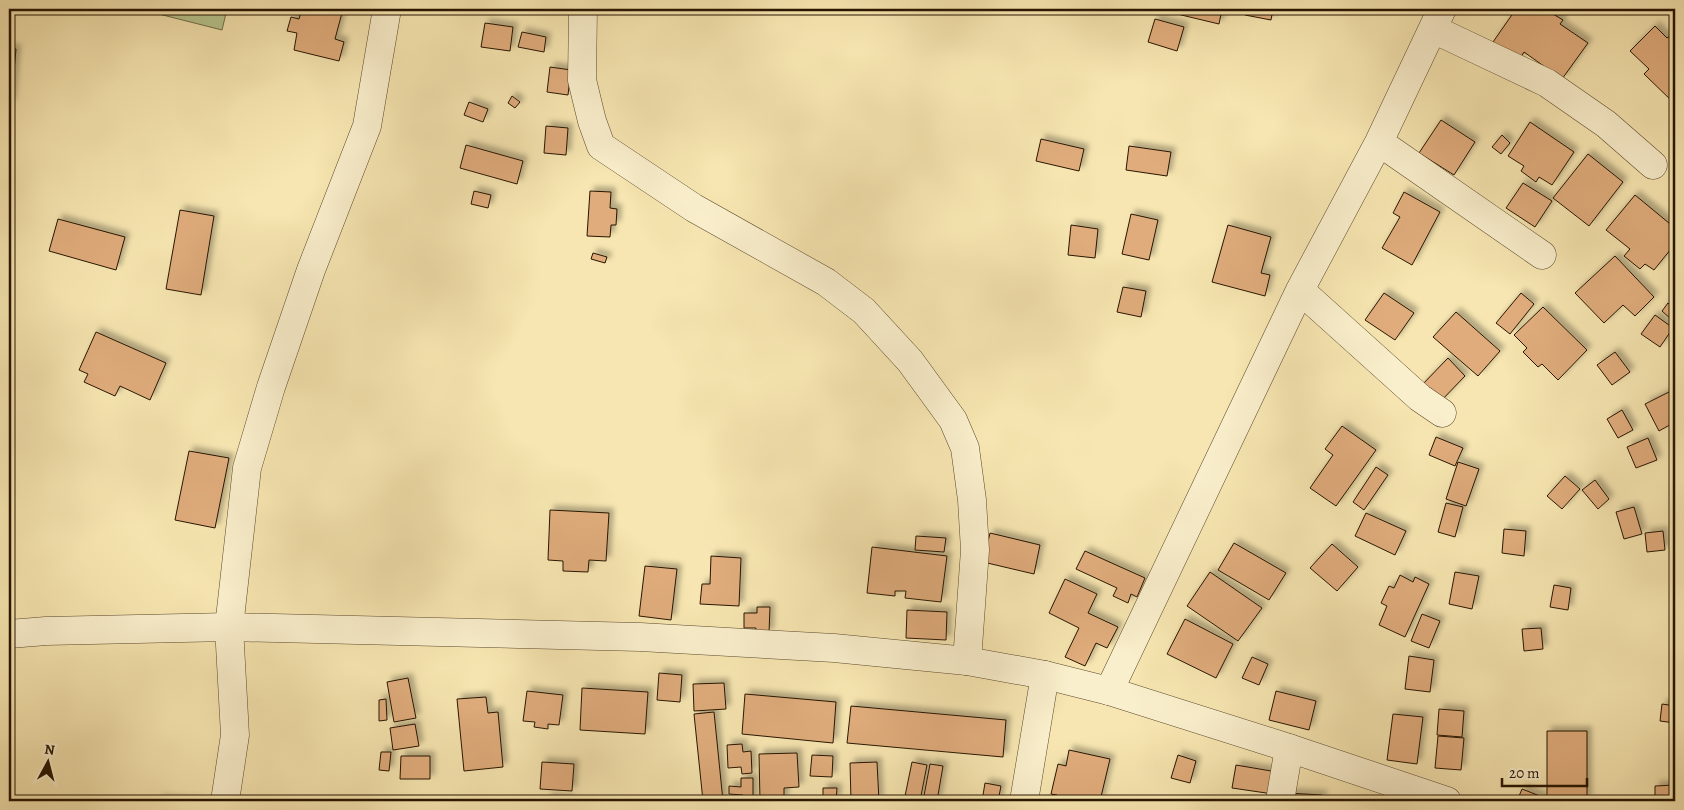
<svg xmlns="http://www.w3.org/2000/svg" width="1684" height="810" font-family="Alegreya,serif">
<style>
.green{fill:#b8c68f;stroke:#706e48}
.building{fill:#e0ac7c;stroke:#271500;filter:url(#shadow)}
.lines{fill:none;stroke-linecap:round;stroke-linejoin:round}
.minor-casing{stroke:#5b492c;stroke-width:29}
.tertiary-casing{stroke:#5b492c;stroke-width:29}
.minor{stroke:#faefcc;stroke-width:28}
.tertiary{stroke:#faefcc;stroke-width:28}
</style>
<defs>
<filter id="shadow"><feDropShadow dx="4.5" dy="-4.5" stdDeviation="2.5" flood-color="#0004"/></filter>
</defs>
<rect width="100%" height="100%" fill="#f7e6b1"/>
<filter id="stains"><feTurbulence type="fractalNoise" baseFrequency=".004" numOctaves="4"/><feColorMatrix values="0 0 0 0 .2 0 0 0 0 .09 0 0 0 0 .02 0 0 0 .5 -.17"/></filter>
<radialGradient id="worn" r=".72"><stop offset=".6" stop-color="#630" stop-opacity="0"/><stop offset="1" stop-color="#630" stop-opacity=".3"/></radialGradient>
<!-- green -->
<path class="green" d="M139,9h88l-5,21z"/>
<!-- building -->
<path class="building" d="M302,9h41l-8,30 9,3 -5,19 -45,-11 3,-17 -10,-2 4,-14 8,2z
M543,9h22l-1,5 -21,-3z
M1174,9h48l-3,15 -46,-11z
M1246,9h27l-2,11 -26,-5z
M1516,9h22l8,5 2,-3 15,9 -3,4 28,19 -26,36 -38,-27 -5,8 -26,-18z
M1155,19l29,8 -7,24 -29,-9z
M485,23l28,4 -3,24 -29,-4z
M1655,26l12,12 3,-2 5,5v63l-31,-30 5,-5 -19,-18z
M522,32l24,5 -2,15 -26,-5z
M9,48l7,1 -5,55h-2z
M550,67l21,3 -3,25 -21,-3z
M512,96l8,6 -5,6 -7,-5z
M469,102l19,7 -5,13 -19,-7z
M1441,120l34,22 -21,33 -35,-22z
M1530,122l44,30 -22,33 -13,-8 -3,5 -15,-11 3,-5 -16,-10z
M546,126l22,2 -2,27 -22,-2z
M1502,135l8,8 -9,11 -9,-7z
M1041,139l43,10 -5,22 -43,-10z
M466,145l57,16 -6,23 -57,-16z
M1129,146l42,6 -4,24 -41,-6z
M1588,154l35,28 -34,44 -36,-28z
M1523,183l29,18 -17,26 -29,-19z
M474,191l17,4 -3,13 -17,-4z
M590,191l21,1 -1,16 7,1 -1,16h-5l-1,12 -23,-1z
M1404,192l36,20 -28,53 -30,-17 18,-31 -7,-4z
M1635,195l40,33v16l-21,26 -9,-6 -5,5 -16,-13 6,-7 -24,-19z
M180,210l34,6 -13,79 -35,-6z
M1131,214l27,6 -9,40 -27,-6z
M58,219l67,18 -9,33 -67,-19z
M1071,225l27,4 -3,29 -27,-3z
M1228,225l43,12 -10,36 9,2 -5,21 -53,-14z
M593,253l14,4 -2,6 -14,-4z
M1615,256l39,41 -19,19 -12,-11 -19,18 -29,-30z
M1123,287l23,4 -5,26 -24,-5z
M1384,293l30,20 -19,27 -30,-20z
M1521,293l13,11 -24,30 -14,-11z
M1668,303l7,7v4l-4,5 -9,-8z
M1543,307l44,43 -29,30 -16,-16 -4,3 -15,-15 4,-4 -13,-13z
M1456,312l44,39 -22,25 -45,-39z
M1655,315l18,13 -13,19 -19,-13z
M96,332l70,31 -16,37 -30,-14 -5,10 -31,-14 4,-8 -9,-4z
M1615,352l15,20 -18,13 -15,-20z
M1448,358l17,18 -27,28 -18,-17z
M1669,392l6,11v19l-16,9 -14,-27z
M1622,410l11,20 -15,8 -11,-19z
M1342,426l34,24 -40,56 -26,-18 23,-33 -8,-6z
M1436,437l27,11 -8,18 -26,-11z
M1648,438l9,22 -21,8 -9,-21z
M189,451l40,7 -14,70 -40,-8z
M1458,462l21,7 -13,37 -20,-7z
M1376,467l12,8 -24,35 -11,-8z
M1565,476l15,13 -18,20 -15,-13z
M1595,480l14,19 -11,10 -16,-19z
M1446,503l17,4 -8,30 -17,-5z
M1634,507l8,27 -18,5 -8,-27z
M550,510l59,3 -3,48 -17,-1 -1,12 -25,-1v-10l-15,-1z
M1366,513l40,18 -11,24 -40,-19z
M1504,529l22,2 -2,25 -22,-3z
M1663,531l2,19 -18,2 -2,-19z
M990,533l50,12 -6,29 -51,-12z
M916,536l30,2 -2,14 -29,-2z
M1234,543l52,30 -17,27 -51,-30z
M1332,544l26,23 -21,24 -27,-23z
M872,547l75,9 -6,46 -36,-4 1,-7h-11v5l-28,-3z
M1085,551l60,27 -8,19 -6,-3 -3,9 -15,-7 4,-8 -41,-19z
M711,556l30,2 -2,48 -39,-2 2,-20h8z
M645,566l32,3 -6,51 -32,-4z
M1210,572l52,36 -24,33 -51,-35z
M1455,572l24,4 -7,33 -23,-5z
M1400,575l13,7 2,-5 14,7 -24,53 -26,-12 8,-19 -6,-3 8,-17 5,2z
M1065,579l32,15 -9,19 30,14 -11,21 -11,-5 -11,23 -20,-9 14,-29 -30,-15z
M1554,585l17,3 -3,22 -18,-3z
M757,607h13l-1,26h-13v-5h-12v-15h13z
M907,610l40,2 -1,28 -40,-2z
M1422,614l18,7 -11,27 -18,-7z
M1185,619l48,25 -17,34 -49,-24z
M1541,628l2,21 -19,2 -2,-22z
M1409,656l25,4 -4,32 -25,-3z
M1252,657l16,7 -9,21 -17,-7z
M659,673l23,2 -2,27 -23,-2z
M408,678l8,40 -22,4 -7,-40z
M724,683l2,26 -32,2 -1,-27z
M582,688l66,4 -3,42 -65,-4z
M527,691l36,4 -4,30 -11,-1v5l-14,-2 1,-5 -12,-1z
M1276,691l40,10 -7,29 -40,-10z
M745,694l91,8 -3,41 -91,-9z
M486,697l2,16 10,-1 5,55 -39,4 -7,-72z
M386,699l1,21 -8,1v-21z
M1662,704l13,2v17l-15,-2z
M851,706l155,14 -3,37 -156,-14z
M1439,709l25,2 -2,26 -25,-2z
M714,712l9,89h-20l-9,-87z
M1393,714l30,3 -6,47 -30,-4z
M415,724l4,22 -26,4 -3,-22z
M1547,731h40v70h-40z
M1438,736l26,2 -3,32 -26,-2z
M742,744l1,8 8,-1 1,22 -10,1 -1,-7 -13,1 -1,-23z
M1069,750l41,9 -10,42h-45l2,-6 -6,-1 7,-30 8,2z
M381,752h10l-2,19 -10,-1z
M797,753l2,34 -15,1v13h-24l-1,-47z
M812,755l21,1 -1,21 -22,-1z
M1178,755l18,6 -6,22 -19,-5z
M401,756h29v23h-30z
M542,762l32,2 -2,27 -32,-2z
M877,762l2,39h-28l-1,-38z
M912,762l15,3 -7,36h-16z
M930,764l13,2 -6,35h-14z
M1236,765l41,7 -4,22 -41,-6z
M741,778h12v23h-10v-6l-14,-1v-8l12,1z
M985,783l16,3 -3,15h-16z
M1675,785v16h-20v-15z
M823,788h14l-1,13h-13z
M1522,789l23,9 -2,3h-26z
M1288,793l34,2v6h-34z
M547,797l23,2v2h-23z
M159,799l38,2h-39z"/>
<g class="lines">
<defs>
<path id="minor" d="M583,9l-1,71 10,41 9,25 93,62 132,74 38,29 46,50 43,59 12,28 7,52 3,50 -8,111
M1433,29l114,54 59,41 47,41
M1379,142l163,113
M1300,290l120,108 22,15
M1109,691l191,-401 79,-148 63,-133
M225,801l10,-66 -6,-108 18,-159 24,-81 40,-117 56,-144 20,-117
M1024,801l21,-126
M1280,801l9,-53"/>
<path id="tertiary" d="M9,634l37,-3 183,-4 411,10 194,11 133,13 78,14 64,16 180,57 158,53"/>
</defs>
<!-- minor casing -->
<use href="#minor" class="minor-casing"/>
<!-- tertiary casing -->
<use href="#tertiary" class="tertiary-casing"/>
<!-- minor -->
<use href="#minor" class="minor"/>
<!-- tertiary -->
<use href="#tertiary" class="tertiary"/>
</g>
<!-- margin -->
<rect width="1684" height="810" fill="none" stroke="#f7e6b1" stroke-width="30"/>
<rect x="10" y="10" width="1664" height="790" fill="none" stroke="#271500" stroke-width="2.5"/>
<rect x="15" y="15" width="1654" height="780" fill="none" stroke="#271500"/>
<!-- north arrow -->
<g transform="translate(48 762) rotate(7)" stroke="#faefcc" stroke-width="4" paint-order="stroke">
<path d="M0-4L9 19L0 12L-9 19Z" fill="#271500"/>
<text y="-8" font-size="14" font-weight="bold" text-anchor="middle" fill="#271500">N</text>
</g>
<!-- scale -->
<path d="M1502 778v8h85v-8" fill="none" stroke="#271500" stroke-width="2.5"/>
<text x="1509" y="778" font-size="15" fill="#271500" stroke="#faefcc" stroke-width="4" paint-order="stroke">20 m</text>
<rect width="100%" height="100%" filter="url(#stains)"/>
<rect width="100%" height="100%" fill="url(#worn)"/>
</svg>
